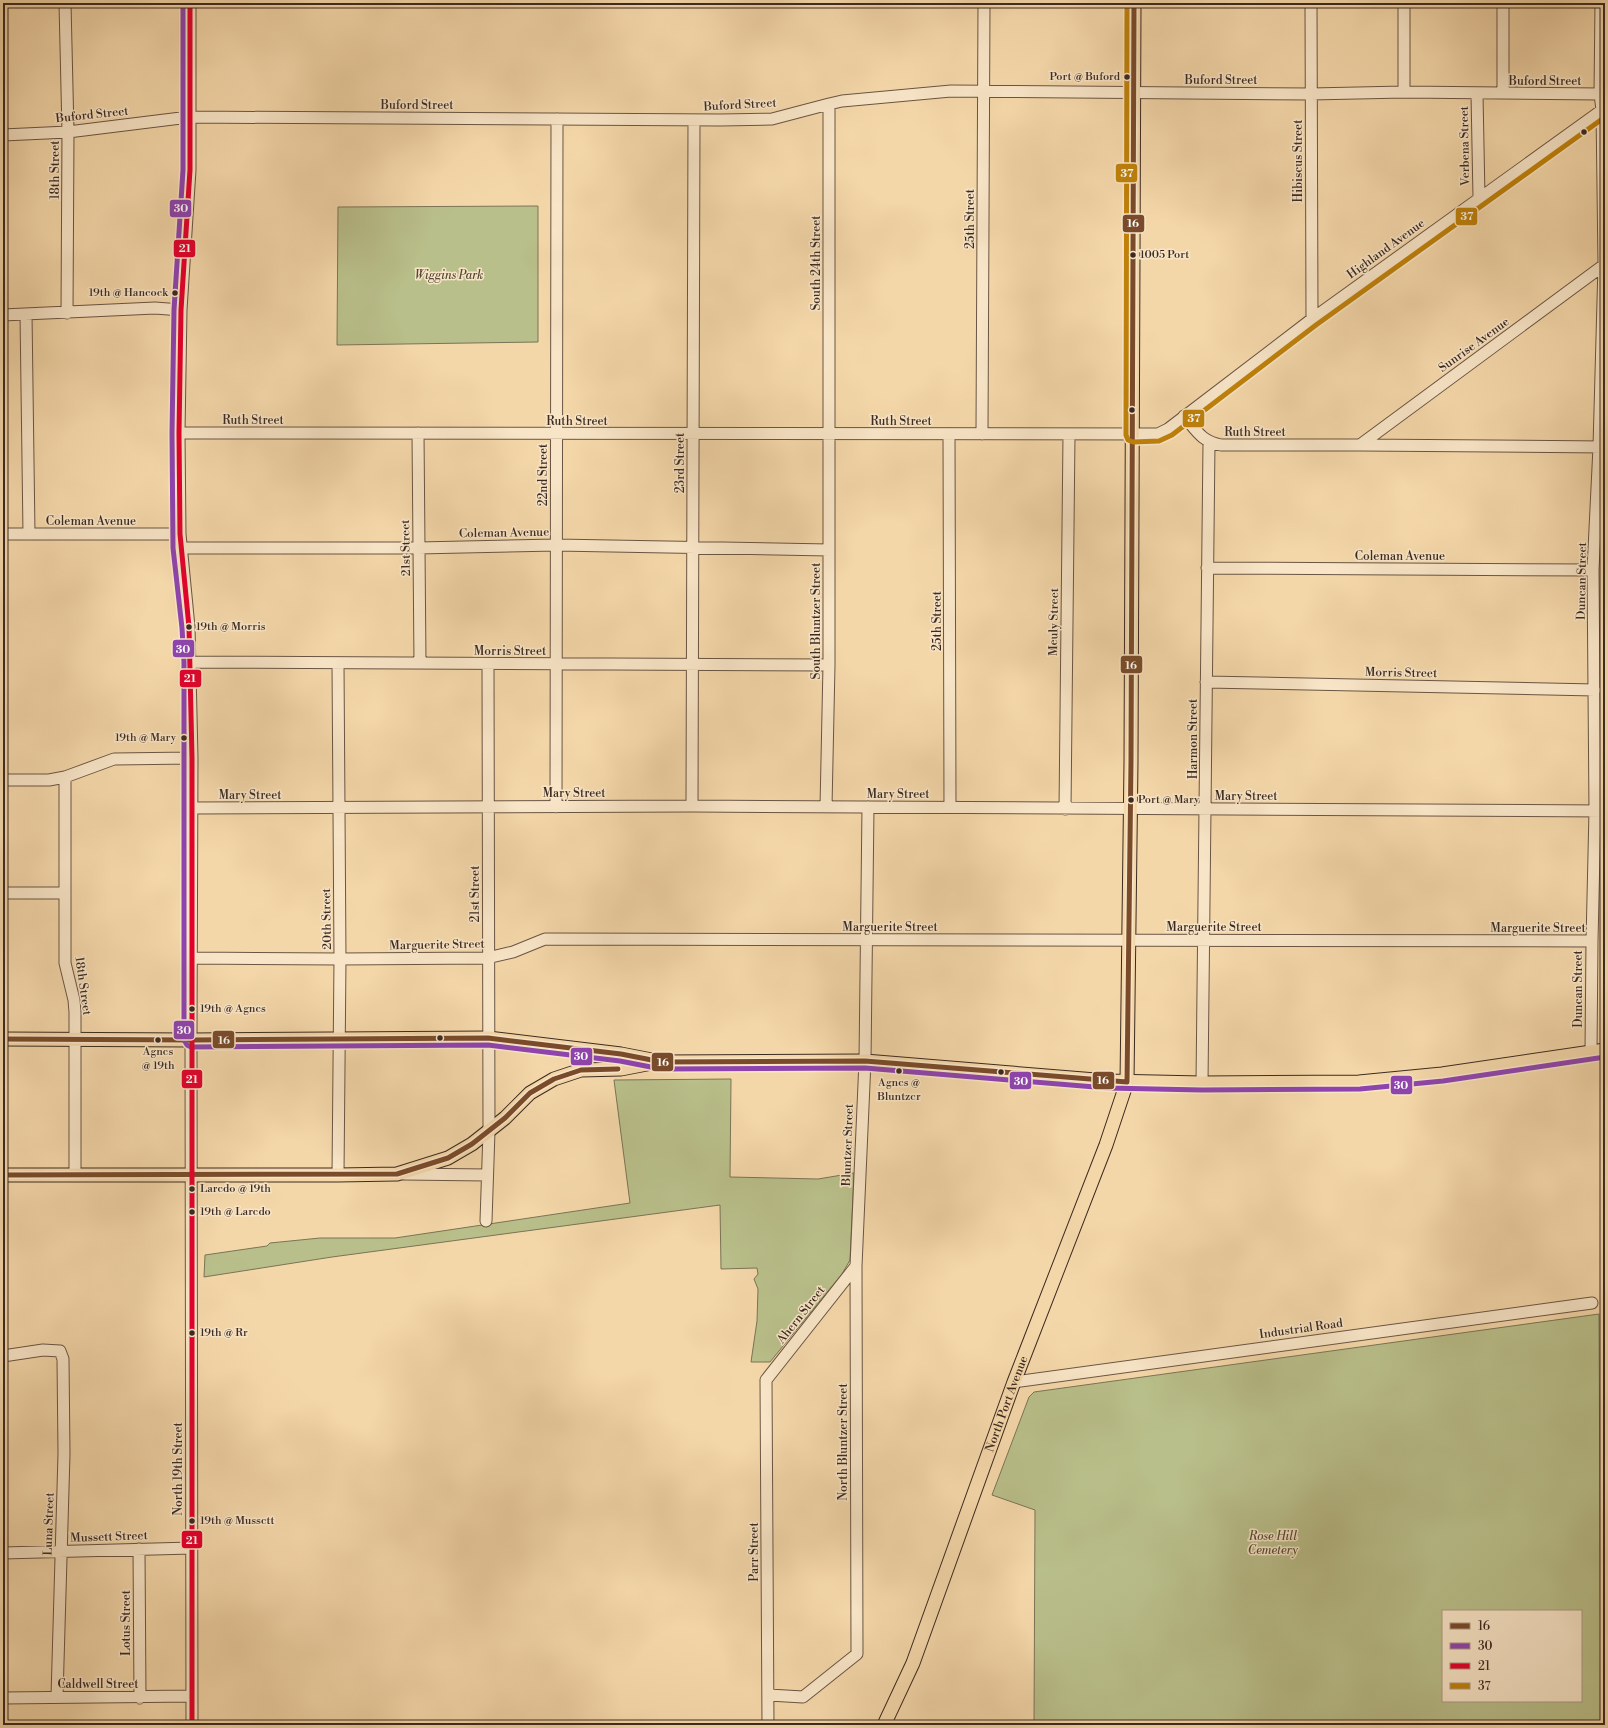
<svg xmlns="http://www.w3.org/2000/svg" width="1608" height="1728" font-family="'Libre Bodoni',serif">
<style>
.green{fill:#b9bf8a;stroke:#7a7456;fill-rule:evenodd}
.lines{fill:none;stroke-linecap:round;stroke-linejoin:round}
.minor-casing{stroke:#6a5543;stroke-width:13}
.major-casing{stroke:#3c2a21;stroke-width:15}
.minor{stroke:#f8e5c7;stroke-width:11}
.major{stroke:#f4d7a9;stroke-width:13}
.bus-1-casing{stroke:#f8e5c7;stroke-width:8}
.bus-2-casing{stroke:#f8e5c7;stroke-width:8}
.bus-3-casing{stroke:#f8e5c7;stroke-width:8}
.bus-4-casing{stroke:#f8e5c7;stroke-width:8}
.bus-1{stroke:#7a4b2a;stroke-width:5}
.bus-2{stroke:#8e44ad;stroke-width:5}
.bus-3{stroke:#e4002b;stroke-width:5}
.bus-4{stroke:#bf810a;stroke-width:5}
.bus-dot{fill:#3c2a21;stroke:#f8e5c7;stroke-width:1.5}
.labels{text-anchor:middle;dominant-baseline:central;stroke-width:3;stroke-linejoin:round;paint-order:stroke}
.bus-label{font-size:11px;fill:#3c2a21;stroke:#f8e5c7;text-anchor:start}
.street-label{font-size:12px;fill:#3c2a21;stroke:#f8e5c7}
.park-label{font-size:12px;font-style:italic;fill:#554836;stroke:#f8e5c7}
.line-badge{stroke:#f8e5c7;stroke-width:1.5}
.badge-label{font-size:11px;text-anchor:middle;font-weight:bold;fill:#fff}
</style>
<rect width="100%" height="100%" fill="#f4d7a9"/>
<filter id="stains"><feTurbulence type="fractalNoise" baseFrequency=".005" numOctaves="4"/><feColorMatrix values="0 0 0 0 .2 0 0 0 0 .09 0 0 0 0 .02 0 0 0 .5 -.17"/></filter>
<radialGradient id="worn" r=".72"><stop offset=".6" stop-color="#630" stop-opacity="0"/><stop offset="1" stop-color="#630" stop-opacity=".3"/></radialGradient>
<!-- green -->
<path class="green" d="M538,206v136l-201,3 1,-138z
M731,1079l-1,98 88,2 36,-6 -4,87 -8,14 -72,88h-19l6,-41 1,-32 -4,-10 4,-5 -1,-6 -36,1 -1,-64 -388,52 -128,20 1,-22 62,-9 3,-3 50,-5h75l235,-35 -16,-123z
M1599,1314l2,411h-567l1,-215 -43,-15 37,-98 5,-5zM1443,1611h138v90h-138z"/>
<g class="lines">
<defs>
<path id="minor" d="M65,3l3,129 -1,181
M190,3v167l-9,140 -2,123 1,101 9,93 3,131 -1,282 1,685
M1311,3l1,316
M1503,3v90
M1404,92v-89
M1477,94l2,104
M3,135l65,-3 121,-15 531,3 52,-1 57,-15
M26,314l3,220
M3,315l152,-7 26,2
M1184,416c13,15 17,25 37,29h139l245,2
M179,433l979,1 10,-5 144,-110 293,-211
M418,433l2,230
M949,434l1,373
M982,434l2,-431
M1360,445l244,-180
M3,534h177
M180,548h238l138,-3 273,5
M1207,568l386,2
M191,662l638,3
M1206,682l389,8
M65,777v186l9,37 1,12v163
M3,780h46l16,-3 49,-18 78,-1
M692,806l2,-686
M556,807l1,-688
M826,807l3,-142v-561l13,-3 109,-10 360,3 93,-2 196,2
M192,808l500,-2 913,5
M1065,809l4,-374
M3,893h62
M191,958l149,1 147,-1 26,-6 32,-13 1047,2
M1591,1052l1,-111 3,-130 -2,-241 6,-123 5,-182 -2,-155 -2,-16 1,-91
M1202,1083l7,-640
M403,1174l84,1
M338,1175l2,-216 -2,-296
M486,1221l3,-90 -1,-467
M3,1356l40,-6 17,1 3,8 1,95 -7,243
M1014,1382l578,-79
M139,1549l1,149
M3,1553l189,-5
M769,1695l34,2 54,-43 -1,-388 9,-205 3,-254
M3,1698l189,-2
M768,1725l-2,-345 90,-114"/>
<g id="major">
<path d="M3,1039l188,1 297,-2 133,16 41,8 203,-1 243,20 94,2 157,-1 83,-8 163,-24"/>
<path d="M3,1175h335l59,-1 51,-16 24,-14 33,-26 25,-25 24,-14 27,-9 40,-1 31,-6"/>
<path id="s1" d="M884,1725l29,-62 101,-281 92,-237 21,-63 4,-320 3,-759"/>
</g>
</defs>
<!-- minor casing -->
<use href="#minor" class="minor-casing"/>
<!-- major casing -->
<use href="#major" class="major-casing"/>
<!-- minor -->
<use href="#minor" class="minor"/>
<!-- major -->
<use href="#major" class="major"/>
<defs>
<path id="bus-1" d="M3,1039l188,1 297,-2 133,16 41,8 203,-1 262,21 4,-320 3,-759
M3,1175l394,-1 51,-16 24,-14 33,-26 25,-25 24,-14 27,-9 37,-1"/>
<path id="bus-2" d="M183,3v167l-9,140 -2,123 1,115 9,80 2,34v378l3,5 4,2 297,-2 132,16 41,8 204,-1 242,20 95,2 158,-1 83,-8 162,-24"/>
<path id="bus-3" d="M190,3v167l-9,140 -2,123 1,101 9,93 3,131v967"/>
<path id="bus-4" d="M1127,3l-1,432 2,5 5,2 26,-1 13,-6 144,-110 289,-208"/>
</defs>
<!-- bus-1 casing -->
<use href="#bus-1" class="bus-1-casing"/>
<!-- bus-2 casing -->
<use href="#bus-2" class="bus-2-casing"/>
<!-- bus-3 casing -->
<use href="#bus-3" class="bus-3-casing"/>
<!-- bus-4 casing -->
<use href="#bus-4" class="bus-4-casing"/>
<!-- bus-1 -->
<use href="#bus-1" class="bus-1"/>
<!-- bus-2 -->
<use href="#bus-2" class="bus-2"/>
<!-- bus-3 -->
<use href="#bus-3" class="bus-3"/>
<!-- bus-4 -->
<use href="#bus-4" class="bus-4"/>
</g>
<!-- markers -->
<g class="bus-dot">
<circle cx="1127" cy="77" r="3.5"/>
<circle cx="1584" cy="132" r="3.5"/>
<circle cx="1133" cy="255" r="3.5"/>
<circle cx="175" cy="293" r="3.5"/>
<circle cx="1132" cy="410" r="3.5"/>
<circle cx="189" cy="627" r="3.5"/>
<circle cx="184" cy="738" r="3.5"/>
<circle cx="1131" cy="800" r="3.5"/>
<circle cx="192" cy="1009" r="3.5"/>
<circle cx="440" cy="1038" r="3.5"/>
<circle cx="158" cy="1040" r="3.5"/>
<circle cx="899" cy="1071" r="3.5"/>
<circle cx="1001" cy="1072" r="3.5"/>
<circle cx="192" cy="1189" r="3.5"/>
<circle cx="192" cy="1212" r="3.5"/>
<circle cx="192" cy="1333" r="3.5"/>
<circle cx="192" cy="1521" r="3.5"/>
</g>
<g class="labels">
<!-- bus labels -->
<g class="bus-label">
<text x="1120" y="77" text-anchor="end">Port @ Buford</text>
<text x="1140" y="255">1005 Port</text>
<text x="168" y="293" text-anchor="end">19th @ Hancock</text>
<text x="196" y="627">19th @ Morris</text>
<text x="176" y="738" text-anchor="end">19th @ Mary</text>
<text x="1138" y="800">Port @ Mary</text>
<text x="200" y="1009">19th @ Agnes</text>
<text x="158" y="1052" text-anchor="middle">Agnes<tspan x="158" dy="14">@ 19th</tspan></text>
<text x="899" y="1083" text-anchor="middle">Agnes @<tspan x="899" dy="14">Bluntzer</tspan></text>
<text x="200" y="1189">Laredo @ 19th</text>
<text x="200" y="1212">19th @ Laredo</text>
<text x="200" y="1333">19th @ Rr</text>
<text x="200" y="1521">19th @ Mussett</text>
</g>
<!-- street labels -->
<g class="street-label">
<text x="1221" y="80">Buford Street</text>
<text x="1545" y="81">Buford Street</text>
<text x="417" y="105">Buford Street</text>
<text transform="translate(740 105) rotate(-3)">Buford Street</text>
<text transform="translate(92 115) rotate(-6)">Buford Street</text>
<text transform="translate(1465 146) rotate(-91)">Verbena Street</text>
<text transform="translate(1298 161) rotate(-90)">Hibiscus Street</text>
<text transform="translate(55 170) rotate(-90)">18th Street</text>
<text transform="translate(970 219) rotate(-90)">25th Street</text>
<text transform="translate(1386 249) rotate(-36)">Highland Avenue</text>
<text transform="translate(816 263) rotate(-90)">South 24th Street</text>
<text transform="translate(1474 345) rotate(-36)">Sunrise Avenue</text>
<text x="253" y="420">Ruth Street</text>
<text x="577" y="421">Ruth Street</text>
<text x="901" y="421">Ruth Street</text>
<text x="1255" y="432">Ruth Street</text>
<text transform="translate(680 463) rotate(-90)">23rd Street</text>
<text transform="translate(543 475) rotate(-90)">22nd Street</text>
<text x="91" y="521">Coleman Avenue</text>
<text transform="translate(504 533) rotate(-1)">Coleman Avenue</text>
<text transform="translate(406 548) rotate(-91)">21st Street</text>
<text x="1400" y="556">Coleman Avenue</text>
<text transform="translate(1582 581) rotate(-89)">Duncan Street</text>
<text transform="translate(816 621) rotate(-90)">South Bluntzer Street</text>
<text transform="translate(937 621) rotate(-90)">25th Street</text>
<text transform="translate(1054 622) rotate(-89)">Meuly Street</text>
<text x="510" y="651">Morris Street</text>
<text transform="translate(1401 673) rotate(1)">Morris Street</text>
<text transform="translate(1193 739) rotate(-90)">Harmon Street</text>
<text x="574" y="793">Mary Street</text>
<text x="898" y="794">Mary Street</text>
<text x="250" y="795">Mary Street</text>
<text x="1246" y="796">Mary Street</text>
<text transform="translate(475 894) rotate(-90)">21st Street</text>
<text transform="translate(327 919) rotate(-91)">20th Street</text>
<text x="890" y="927">Marguerite Street</text>
<text x="1214" y="927">Marguerite Street</text>
<text x="1538" y="928">Marguerite Street</text>
<text transform="translate(437 945) rotate(-1)">Marguerite Street</text>
<text transform="translate(83 986) rotate(82)">18th Street</text>
<text transform="translate(1578 989) rotate(-90)">Duncan Street</text>
<text transform="translate(848 1145) rotate(-88)">Bluntzer Street</text>
<text transform="translate(801 1315) rotate(-52)">Ahern Street</text>
<text transform="translate(1301 1329) rotate(-8)">Industrial Road</text>
<text stroke="none"><textPath href="#s1" startOffset="344">North Port Avenue</textPath></text>
<text transform="translate(843 1442) rotate(-90)">North Bluntzer Street</text>
<text transform="translate(178 1469) rotate(-90)">North 19th Street</text>
<text transform="translate(49 1524) rotate(-88)">Luna Street</text>
<text transform="translate(109 1537) rotate(-2)">Mussett Street</text>
<text transform="translate(754 1552) rotate(-90)">Parr Street</text>
<text transform="translate(126 1623) rotate(-90)">Lotus Street</text>
<text x="98" y="1684">Caldwell Street</text>
</g>
<!-- park labels -->
<g class="park-label">
<text x="449" y="275">Wiggins Park</text>
<text x="1273" y="1536">Rose Hill<tspan x="1273" dy="14">Cemetery</tspan></text>
</g>
</g>
<g class="line-badge">
<rect x="1115" y="163" width="23" height="20" rx="4" fill="#bf810a"/>
<rect x="169" y="199" width="23" height="19" rx="4" fill="#8e44ad"/>
<rect x="1455" y="207" width="23" height="19" rx="4" fill="#bf810a"/>
<rect x="1122" y="214" width="23" height="19" rx="4" fill="#7a4b2a"/>
<rect x="173" y="239" width="23" height="19" rx="4" fill="#e4002b"/>
<rect x="1182" y="409" width="23" height="19" rx="4" fill="#bf810a"/>
<rect x="172" y="639" width="23" height="19" rx="4" fill="#8e44ad"/>
<rect x="1120" y="655" width="23" height="19" rx="4" fill="#7a4b2a"/>
<rect x="179" y="669" width="23" height="19" rx="4" fill="#e4002b"/>
<rect x="173" y="1020" width="22" height="20" rx="4" fill="#8e44ad"/>
<rect x="212" y="1030" width="23" height="19" rx="4" fill="#7a4b2a"/>
<rect x="570" y="1047" width="23" height="19" rx="4" fill="#8e44ad"/>
<rect x="651" y="1052" width="23" height="20" rx="4" fill="#7a4b2a"/>
<rect x="181" y="1069" width="22" height="20" rx="4" fill="#e4002b"/>
<rect x="1092" y="1071" width="23" height="19" rx="4" fill="#7a4b2a"/>
<rect x="1009" y="1071" width="23" height="19" rx="4" fill="#8e44ad"/>
<rect x="1390" y="1075" width="23" height="20" rx="4" fill="#8e44ad"/>
<rect x="181" y="1530" width="22" height="19" rx="4" fill="#e4002b"/>
</g>
<g class="badge-label">
<text x="1127" y="177">37</text>
<text x="181" y="212">30</text>
<text x="1467" y="220">37</text>
<text x="1133" y="227">16</text>
<text x="185" y="252">21</text>
<text x="1194" y="422">37</text>
<text x="183" y="653">30</text>
<text x="1131" y="669">16</text>
<text x="190" y="682">21</text>
<text x="184" y="1034">30</text>
<text x="224" y="1044">16</text>
<text x="581" y="1060">30</text>
<text x="663" y="1066">16</text>
<text x="192" y="1083">21</text>
<text x="1103" y="1084">16</text>
<text x="1021" y="1085">30</text>
<text x="1401" y="1089">30</text>
<text x="192" y="1544">21</text>
</g>
<!-- margin -->
<rect width="1608" height="1728" fill="none" stroke="#f4d7a9" stroke-width="16"/>
<rect x="4" y="4" width="1600" height="1720" fill="none" stroke="#3c2a21" stroke-width="2"/>
<rect x="8" y="8" width="1592" height="1712" fill="none" stroke="#3c2a21"/>
<!-- legend -->
<rect x="1442" y="1610" width="140" height="92" fill="#f8e5c7" stroke="#ad9a85"/>
<rect x="1450" y="1623" width="20" height="6" fill="#7a4b2a" stroke="#ad9a85"/>
<text x="1478" y="1630" font-size="12" fill="#3c2a21">16</text>
<rect x="1450" y="1643" width="20" height="6" fill="#8e44ad" stroke="#ad9a85"/>
<text x="1478" y="1650" font-size="12" fill="#3c2a21">30</text>
<rect x="1450" y="1663" width="20" height="6" fill="#e4002b" stroke="#ad9a85"/>
<text x="1478" y="1670" font-size="12" fill="#3c2a21">21</text>
<rect x="1450" y="1683" width="20" height="6" fill="#bf810a" stroke="#ad9a85"/>
<text x="1478" y="1690" font-size="12" fill="#3c2a21">37</text>
<rect width="100%" height="100%" filter="url(#stains)"/>
<rect width="100%" height="100%" fill="url(#worn)"/>
</svg>
